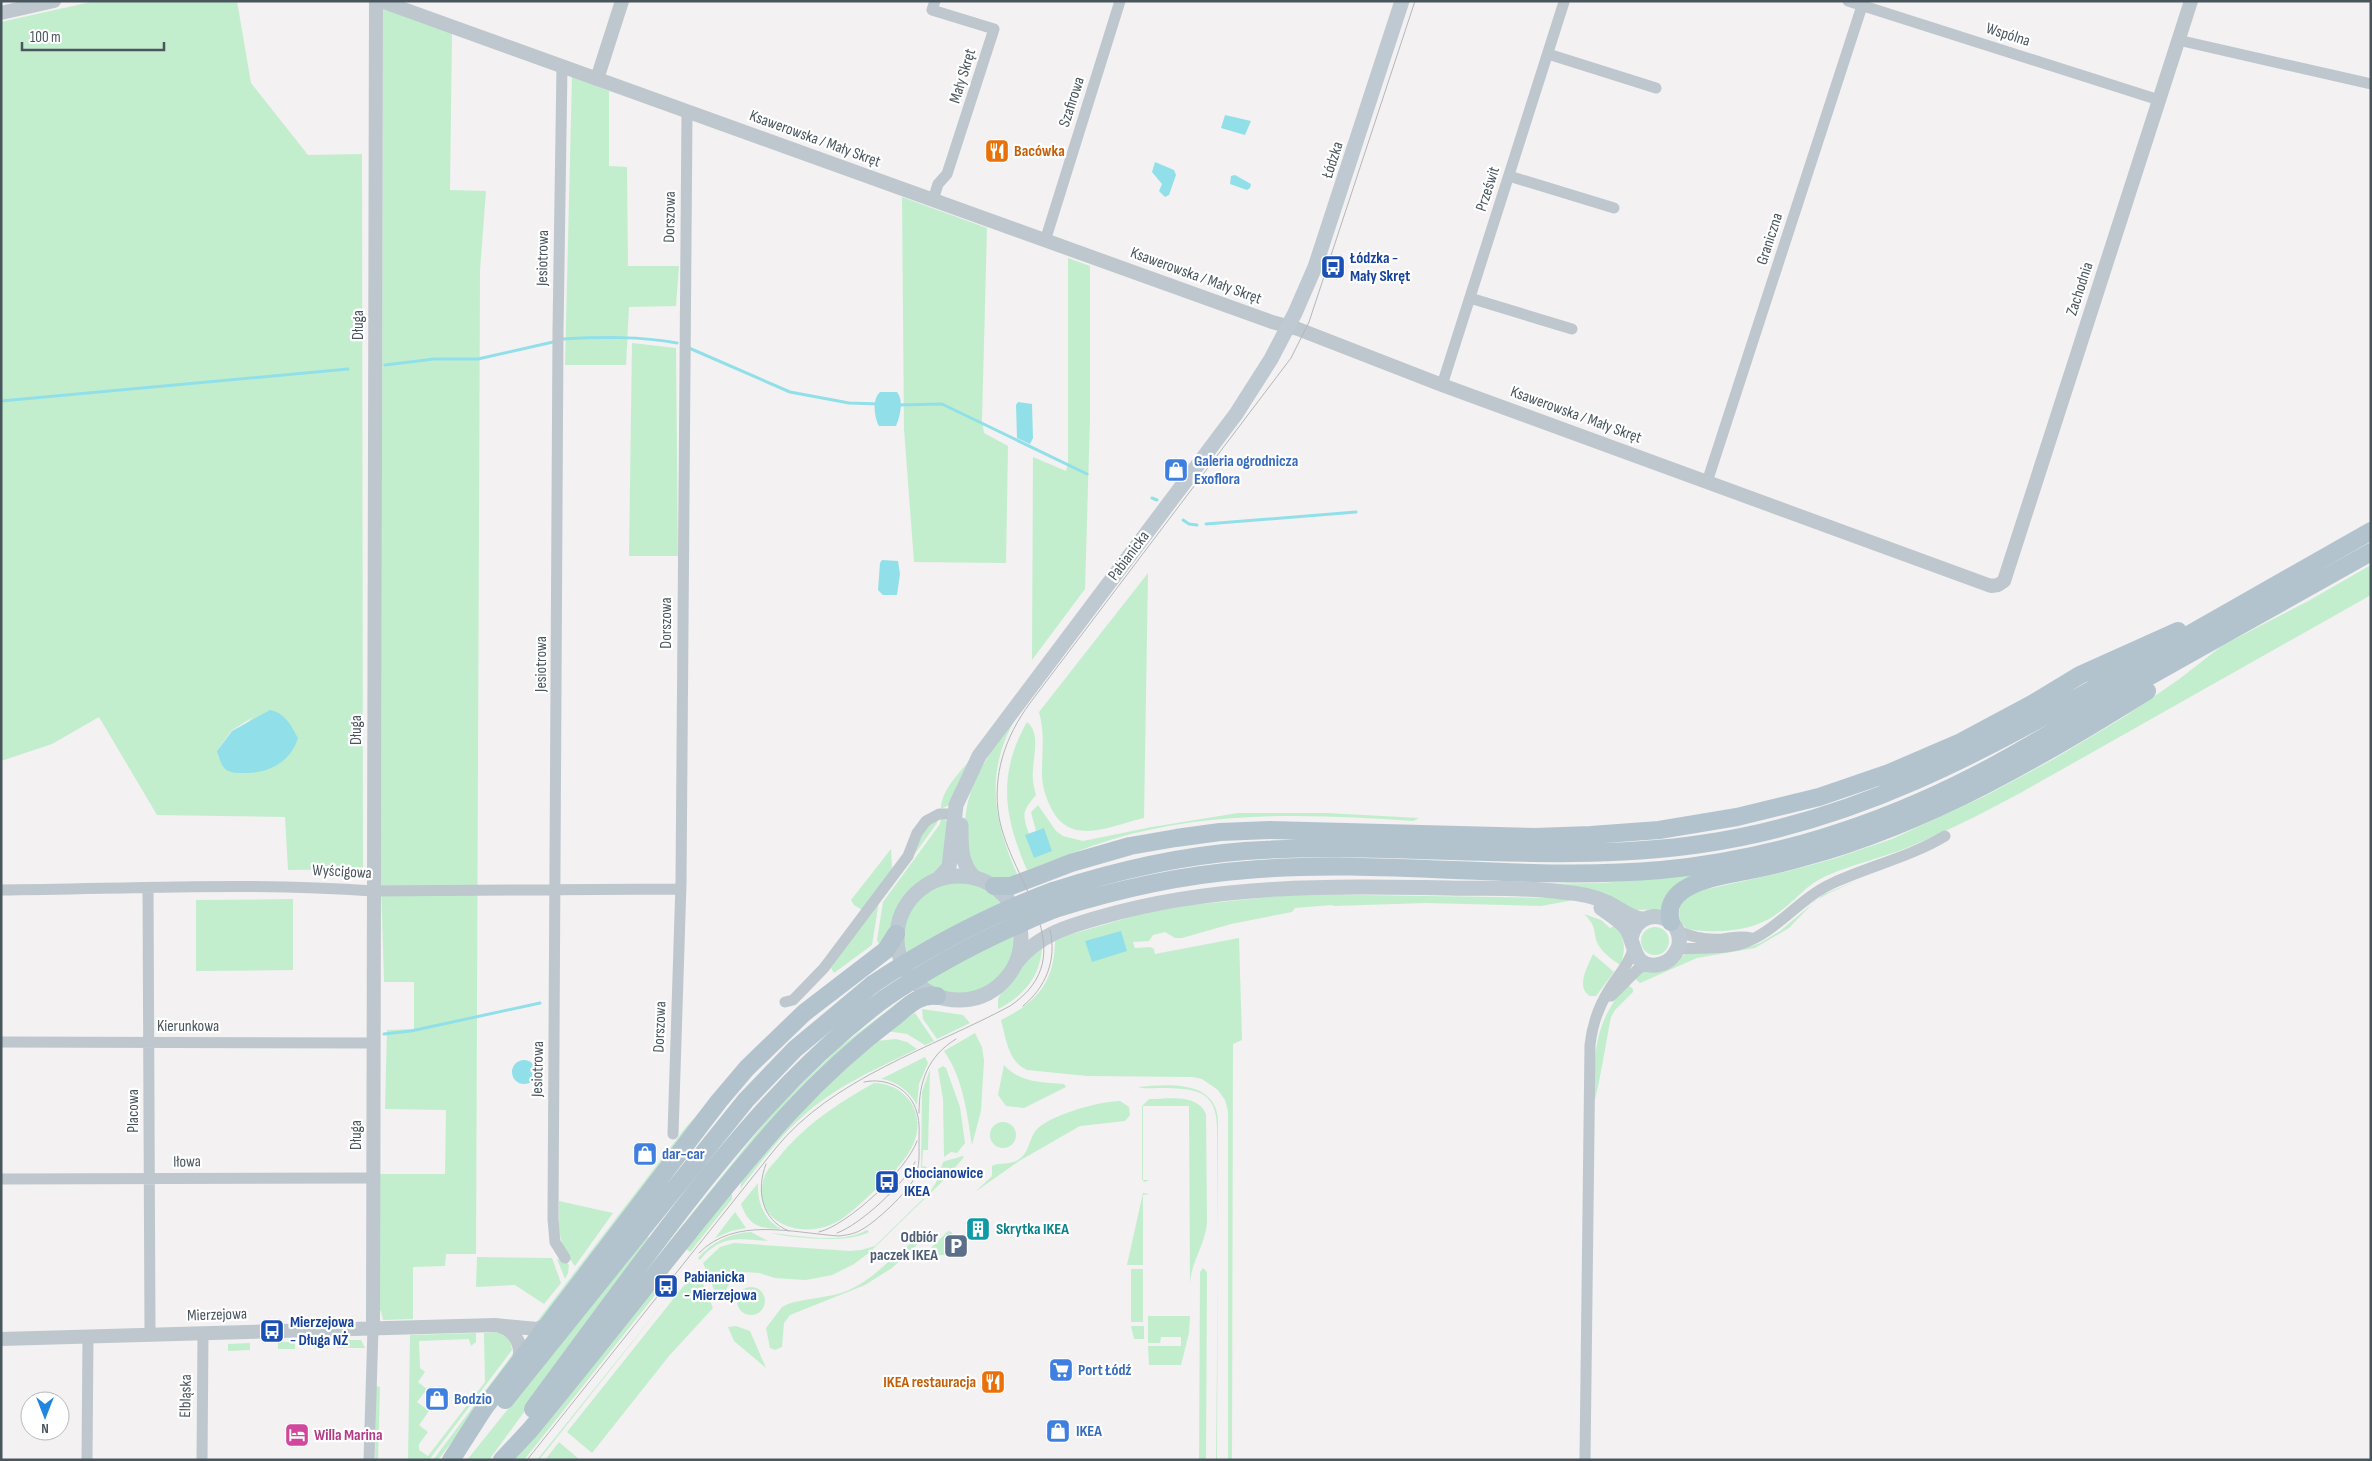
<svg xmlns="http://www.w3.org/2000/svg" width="2372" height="1461" font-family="'Sofia Sans Condensed',sans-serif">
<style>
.green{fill:#c2eece;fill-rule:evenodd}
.water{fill:#91e0e9}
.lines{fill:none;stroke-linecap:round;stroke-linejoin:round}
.stream{stroke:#91e0e9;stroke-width:3}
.minor{stroke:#bdc7cd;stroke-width:11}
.tertiary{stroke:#bdc7cd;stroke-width:14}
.secondary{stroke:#bec9d1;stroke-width:15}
.primary{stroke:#b2c3ce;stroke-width:18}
.tram{stroke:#b3b7bb;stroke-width:1}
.primary-bridge{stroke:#b2c3ce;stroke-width:18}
.labels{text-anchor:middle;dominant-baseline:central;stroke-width:4.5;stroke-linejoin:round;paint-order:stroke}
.street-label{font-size:16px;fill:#49565e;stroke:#fff}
.food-label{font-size:16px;font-weight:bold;fill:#c56008;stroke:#fff;text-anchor:start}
.transit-label{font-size:16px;font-weight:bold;fill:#164399;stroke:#fff;text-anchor:start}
.shop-label{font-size:16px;font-weight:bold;fill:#366cbe;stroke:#fff;text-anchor:start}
.culture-label{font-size:16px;font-weight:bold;fill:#0d838f;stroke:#fff;text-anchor:start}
.service-label{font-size:16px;font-weight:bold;fill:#4e5e75;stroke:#fff;text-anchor:end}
.hotel-label{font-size:16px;font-weight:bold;fill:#b23c85;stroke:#fff;text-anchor:start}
</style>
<rect width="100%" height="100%" fill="#f3f1f1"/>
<!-- green -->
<path class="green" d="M95,1h142l14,82 57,72 54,-1 1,715 -75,1 -3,-53 -128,-2 -58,-98 -47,27 -51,17v-739zM253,717l-36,34 14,-20z
M383,8l69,25 -2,157 36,1 -6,79 -4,984h-30l-1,12 -32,1v52l-30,1 -2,-9 -4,-1v-136h68l1,-64 -61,-1 2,-79 27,-1v-47h-30l-3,-101z
M572,76l37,15v75l18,1 1,99h51l-3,40 -47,1 -3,58h-61z
M902,197l85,31 -5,192 2,13 24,13 -2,117 -92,-1 -10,-133z
M1068,258l22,8v152l-5,171 -53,71 1,-203 33,14 2,-8z
M632,343l44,5 2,208h-49z
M2371,565v30l-349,197c-37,20 -74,39 -113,55 -27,11 -56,17 -83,29 -19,8 -31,25 -48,37 -25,19 -61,21 -91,16 -10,-10 -9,-16 -5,-30l12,-7 95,-21 44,-12 59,-20 93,-43 67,-36 72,-43 54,-37 45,-35 87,-45z
M1148,573l-4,245c-34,8 -75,30 -94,-12 -5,-11 -8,-21 -8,-33 0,-22 3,-39 -3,-61z
M1017,716c-33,56 -24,104 1,160l-24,4 -23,-12c-2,-11 -6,-23 -6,-35 -2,-48 25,-80 52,-117z
M1027,722c14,11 6,34 6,49 -1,9 1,16 3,24 -14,17 -14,18 -7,39l-4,2 19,-8 -8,3 -5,-19 7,-7 18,26 7,5 20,5 69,-14 86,-14h89l92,5 -6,3c-101,-7 -205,-11 -303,19 -28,9 -55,20 -83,30 -23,-53 -30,-95 0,-148z
M968,762l-11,23 -6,19 -10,5c0,-18 16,-33 27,-47z
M937,818v5l-23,32 10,-26z
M941,818l6,3v38l-9,14 -20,10 -11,11 -9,13 -7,23 -11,17 -3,-7 6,-38 57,-78z
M891,849l1,20 -30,41 -8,-5 -3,-5z
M1705,874l-43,35 -24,1 -111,-26 75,-1z
M1861,879l-32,14 -14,8 -26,27 -34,20 -58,10 -57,25 -6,-5 6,-6 47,-18 59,-6 14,-5 20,-12 44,-37z
M903 938a56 56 0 1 1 112 0a56 56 0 1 1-112 0Z
M1298,894l252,4 24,2 -33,6 -116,-3 -91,3 -2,-1 -37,3 -3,4 -61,12 -49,14h-7l-10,-6 -12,3 -4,6 -16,1 2,6 15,-1 4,2 1,5 84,-16 3,102 -9,4 -1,416h-4v-349l-3,-11 -7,-10 -16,-11 -9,-2 -106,-1 -60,-6c-19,-8 -21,-32 -26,-50 37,-18 54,-39 54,-81l86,-25 50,-9z
M293,899v71l-97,1v-71z
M879,901l-7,44 -38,28 -3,-5z
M1584,914l17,6 9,8 4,-2c12,10 12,26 6,39 -7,-5 -17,-12 -21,-19 -7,-11 0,-18 -15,-32z
M1641 941a14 14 0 1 1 28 0a14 14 0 1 1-28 0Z
M1042,944c0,31 -18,52 -44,65v-10l3,-6 13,-14 11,-20z
M1593,954l21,18 -18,24h-6c-15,-9 -2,-30 3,-42z
M1627,984l6,5v3l-18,18 -4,7c-3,14 -14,83 -18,88 3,-54 -2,-77 34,-121z
M905,997l3,5 -34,24 -286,322 61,-81 126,-157 66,-64z
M922,1009l41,6 7,8 -33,16 -14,-20z
M915,1013l19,28 -9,4 -18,-11 -21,-3z
M975,1033l7,14 2,14 -3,50 -9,34c-5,-32 -9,-67 -28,-94z
M896,1039l11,3 10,7c-39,19 -83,38 -115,68 -24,21 -42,47 -62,72l2,-10 49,-63 85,-75z
M925,1057l3,6 -9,21 -2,21c-8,-14 -20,-24 -36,-26z
M1004,1065c16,18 37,17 60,19l2,3 -42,21 -18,-2 -8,-11z
M943,1066l3,2 14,39 5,36 -8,10 -6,-1 -7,5 -1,-58 -5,-30z
M930,1069l-2,81h-5l-1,16 5,1 -6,6 1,-81z
M874,1083c14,0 27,6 36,18 23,36 -12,68 -36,90 -10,9 -20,19 -31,27 -36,26 -96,6 -78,-43 3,-7 10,-13 14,-18 27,-33 58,-53 95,-74z
M1138,1087c30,-3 78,-7 80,33v119l-1,-113c-1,-40 -28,-37 -60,-38 -6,0 -14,1 -19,-1z
M1149,1099c19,0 48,-6 57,15l1,109c-2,22 -16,39 -17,61l-1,-178h-46v74h7l-6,2 -2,-3v-73z
M1120,1101l9,6 1,8 -5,6 -45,5 -61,35 -44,31 17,-16v-10c8,-4 18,-1 26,-6 11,-7 10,-17 16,-27 10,-17 66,-32 86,-32z
M700,1112l-155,207 -10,5 151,-197z
M990 1135a13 13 0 1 1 26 0a13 13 0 1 1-26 0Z
M962,1156l2,1 -17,20 -32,31 -45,44 -16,12 -22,11 -26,5 -31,-2 -16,-5 -13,-1 -14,7 -13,23 -16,-39 17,-16 14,-4 116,8 11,-1 14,-4 55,-54 8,-13 5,-17c6,-3 13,-3 19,-6z
M758,1183c-1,19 6,37 23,46 -21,-1 -32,-2 -40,-25z
M732,1188v11l-42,53 -4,-3 -33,42 3,3 -132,166h-9z
M1143,1193l7,1 -7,1v70h-16z
M559,1201l54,12 -38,53c-17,-22 -17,-38 -16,-65z
M735,1212l11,16 -15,3 -16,7z
M867,1230l2,2c-22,12 -75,6 -99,1 28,2 72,12 97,-3z
M948,1231l4,1v4h-7v19h-17v-4z
M751,1232l17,9c-29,-2 -47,-7 -68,19l-2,-2c14,-16 32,-25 53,-26z
M645,1235l6,4 -162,221h-22l146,-182z
M916,1240l3,3 -27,25 -27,17 -75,30 -6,8 -2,24 -7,3 -5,-2 -4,-20 16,-21c15,-9 47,-8 67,-17 27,-12 43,-35 67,-50z
M477,1257l75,1 9,25 -17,21 -29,-19 -39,2z
M1218,1257l-1,203h-1l2,-202z
M557,1259l7,1 5,5 -1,8 -3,6z
M1203,1268l4,4 -1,188h-7l1,-188z
M1131,1269h12v53h-12z
M694,1273l5,1 14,34 -44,48 -77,97 -25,-21z
M737 1301a14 14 0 1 1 28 0a14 14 0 1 1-28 0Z
M665,1301l-126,159h-2z
M1148,1316h42l-1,17 -8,32h-32l-1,-19h33v-9h-20l-1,6h-12z
M736,1326l14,5 16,37 -32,-27 -6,-14z
M1131,1326h13v13h-10z
M498,1332l12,8 2,10 -83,110h-21l2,-125 66,-2v9l-5,4 -2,-7 -50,2 1,27 5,4 -7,10 9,7 -10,13 12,9 -10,14 9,7 -9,12v6l9,6 57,-74 -1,-49z
M326,1340l3,8 -14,1 -1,-8z
M333,1340h28l4,8h-28z
M278,1342h17v7h-17z
M250,1343v7l-22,1v-7z
M515,1351l-2,11 -75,98h-5z
M376,1386l4,1 -2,73h-3z
M559,1442l21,18h-35z"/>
<!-- water -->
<path class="water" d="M1225,115l26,6 -6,14 -24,-7z
M1155,162l19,8 2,5 -7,20 -4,2 -6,-6 3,-7 -10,-12z
M1235,175l16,9 -1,4 -3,2 -17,-6 1,-8z
M880,392h17c7,8 3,25 -1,34h-17c-5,-9 -7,-27 1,-34z
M1018,402l14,2 1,34 -3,6 -13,-6 -1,-33z
M882,560l16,1 2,13 -3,21h-14l-5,-5 2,-27z
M270,710c15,3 21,15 28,28 -7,23 -27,34 -50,35 -8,0 -16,1 -23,-4 -4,-4 -6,-12 -8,-18l15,-20z
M1044,828l8,23 -18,7 -9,-23z
M1121,931l6,20 -35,11 -7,-21z
M512 1072a12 12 0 1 1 24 0a12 12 0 1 1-24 0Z"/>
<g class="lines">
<!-- stream -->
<path class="stream" d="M563,339c38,-2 77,-3 114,4
M689,348l101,44 59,11 31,1
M385,365l49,-6h44l75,-17
M1,401l347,-32
M898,405l44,-1 145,70
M1152,498l5,2
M1183,520l6,4 8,1
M1206,524l150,-12
M384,1034l27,-3 129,-28"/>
<!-- minor -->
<path class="minor" d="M1848,1l311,99
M2178,40l193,44
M1548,54l108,34
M562,66l-4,265 -5,888 2,23 10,16
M1509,176l105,32
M933,200l5,-16 9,-10 47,-145 -62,-19 3,-9
M1045,241l75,-240
M1470,298l102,31
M1442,385l122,-383
M1707,482l155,-476
M148,888l2,446
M1,890c124,-1 248,-8 372,1l308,-2
M1678,931c13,6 29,9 44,8 10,-1 19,-4 29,-1
M1675,953l6,-4c20,-2 41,1 60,-5 36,-12 58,-46 92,-61 37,-17 77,-26 112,-47
M1611,996l28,-28 11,-4
M785,1002l8,-2 31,-32 84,-112 9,-23 9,-12 13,-7h15
M1,1042l373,1
M673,1134l8,-251 6,-772
M1,1179l372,-1
M87,1460l1,-124
M202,1460l1,-127
M369,1460l4,-132
M1585,1460l5,-415c2,-19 9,-39 19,-55 8,-14 20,-25 24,-41"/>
<!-- tertiary -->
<path class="tertiary" d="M381,1l891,321 26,7 144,56 549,201 7,-1 6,-4 187,-580
M1,13l53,-12
M597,79l25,-78
M500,1326c16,5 24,21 18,37
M373,1328l3,-1327
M1,1339l494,-14 42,4 11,-5"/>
<!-- secondary -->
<path class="secondary" d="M961,825c0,20 -1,39 14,53
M897 938a62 62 0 1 1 124 0a62 62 0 1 1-124 0Z
M938,879l11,-12 7,-62 23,-49 257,-342 35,-55 24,-46 20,-46 87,-266
M1601,908c8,6 18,12 24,19 11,13 6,45 36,37 8,-2 14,-9 17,-16 3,-8 1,-15 -3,-22 -16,-17 -39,-10 -44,12
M1016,963c21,-28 53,-37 85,-46 114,-33 230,-31 348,-29 38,1 76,-1 113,4 14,1 32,4 44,10 13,5 23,16 37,17"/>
<!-- primary -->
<path class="primary" d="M994,886h17l60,-23 59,-17 46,-8 44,-6 50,-2 265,7 56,-2 68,-5 78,-13 82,-20 70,-24 72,-31 71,-38 48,-29 98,-44
M1053,891c62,-20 126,-35 192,-40 152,-11 304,15 456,-7 154,-22 280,-91 413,-167 86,-49 171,-97 257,-146
M1055,909c63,-20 126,-34 192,-39 138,-12 276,12 414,0 108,-10 216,-44 313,-94 44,-22 86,-49 128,-73 90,-50 179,-101 269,-151
M1671,922c-11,-39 50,-46 75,-51 20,-4 42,-9 62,-15 122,-34 232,-98 339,-165
M505,1400l241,-300 49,-51 78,-65
M533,1409c45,-61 90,-123 136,-183 64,-84 130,-163 215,-227
M451,1460l34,-53 234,-306 28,-33 57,-55 82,-63 10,-16
M502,1460l28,-30c54,-65 106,-132 159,-198 65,-80 119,-150 203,-213 15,-11 24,-25 45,-23"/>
<!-- tram -->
<path class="tram" d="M1023,1006c23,-19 34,-46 27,-76
M919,1113c0,-32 9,-57 37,-74
M766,1164c-10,26 -5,56 23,67
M819,1232c29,-7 88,-62 98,-91
M837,1233c23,-8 67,-49 78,-71
M699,1253c36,-37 94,-20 140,-17 8,-1 15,-2 22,-6 15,-8 47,-38 54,-53 5,-11 4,-22 4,-34 0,-10 1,-20 -2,-30 -6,-24 -30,-36 -53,-31
M527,1460l248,-311c57,-71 157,-101 235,-143 77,-52 0,-125 -11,-189 -7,-42 6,-80 31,-114l261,-345 18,-36 106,-321"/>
<!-- primary-bridge -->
<path class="primary-bridge" d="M873,984c57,-38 116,-69 180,-93
M884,999c54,-37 111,-66 171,-90"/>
</g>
<!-- icons -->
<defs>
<symbol id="restaurant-square" viewBox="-11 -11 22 22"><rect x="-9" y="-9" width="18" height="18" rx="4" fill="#e8710a" stroke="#fff"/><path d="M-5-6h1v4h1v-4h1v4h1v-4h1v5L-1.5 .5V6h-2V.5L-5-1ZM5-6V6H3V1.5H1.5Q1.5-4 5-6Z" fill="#fff"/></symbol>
<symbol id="bus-square" viewBox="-11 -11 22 22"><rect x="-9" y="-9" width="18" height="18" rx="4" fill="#1a4fb4" stroke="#fff"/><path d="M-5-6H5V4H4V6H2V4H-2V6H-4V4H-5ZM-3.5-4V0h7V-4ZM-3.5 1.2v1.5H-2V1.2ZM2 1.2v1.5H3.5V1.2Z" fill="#fff"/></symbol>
<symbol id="shop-square" viewBox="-11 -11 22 22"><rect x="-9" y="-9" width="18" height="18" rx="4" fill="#3f7fe0" stroke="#fff"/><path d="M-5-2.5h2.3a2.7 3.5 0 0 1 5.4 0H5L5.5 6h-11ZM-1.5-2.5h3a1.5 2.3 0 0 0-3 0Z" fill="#fff"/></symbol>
<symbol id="building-square" viewBox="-11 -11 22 22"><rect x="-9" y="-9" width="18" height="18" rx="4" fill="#0f9aa8" stroke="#fff"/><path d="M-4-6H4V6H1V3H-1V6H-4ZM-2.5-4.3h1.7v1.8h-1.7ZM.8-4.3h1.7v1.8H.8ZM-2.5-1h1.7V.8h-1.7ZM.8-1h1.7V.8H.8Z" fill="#fff"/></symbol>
<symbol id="parking-square" viewBox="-11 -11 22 22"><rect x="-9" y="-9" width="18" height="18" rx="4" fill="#5c6f8a" stroke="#fff"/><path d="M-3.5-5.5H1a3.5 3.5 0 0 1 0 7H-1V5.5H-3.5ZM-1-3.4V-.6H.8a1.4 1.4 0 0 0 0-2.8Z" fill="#fff"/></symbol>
<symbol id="supermarket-square" viewBox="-11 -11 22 22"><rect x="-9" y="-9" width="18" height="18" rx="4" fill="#3f7fe0" stroke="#fff"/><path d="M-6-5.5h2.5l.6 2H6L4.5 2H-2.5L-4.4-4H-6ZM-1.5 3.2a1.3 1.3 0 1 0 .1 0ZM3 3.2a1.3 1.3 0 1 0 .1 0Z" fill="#fff"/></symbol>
<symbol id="hotel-square" viewBox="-11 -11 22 22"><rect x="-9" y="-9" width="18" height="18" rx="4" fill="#d1479c" stroke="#fff"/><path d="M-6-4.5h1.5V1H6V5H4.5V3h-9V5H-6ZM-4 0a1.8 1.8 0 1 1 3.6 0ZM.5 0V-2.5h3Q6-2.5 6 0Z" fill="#fff"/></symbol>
</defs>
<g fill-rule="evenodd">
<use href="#restaurant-square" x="983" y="137" width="28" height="28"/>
<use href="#bus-square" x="1319" y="253" width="28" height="28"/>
<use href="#shop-square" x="1162" y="456" width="28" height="28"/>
<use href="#shop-square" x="631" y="1140" width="28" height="28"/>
<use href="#bus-square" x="873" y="1168" width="28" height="28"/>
<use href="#building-square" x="964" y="1215" width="28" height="28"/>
<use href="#parking-square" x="942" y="1232" width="28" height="28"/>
<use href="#bus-square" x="652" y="1272" width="28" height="28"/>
<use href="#bus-square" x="258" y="1317" width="28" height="28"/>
<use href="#supermarket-square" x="1047" y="1356" width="28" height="28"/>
<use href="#restaurant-square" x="979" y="1368" width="28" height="28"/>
<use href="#shop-square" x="423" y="1385" width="28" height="28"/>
<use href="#shop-square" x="1044" y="1417" width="28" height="28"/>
<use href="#hotel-square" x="283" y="1421" width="28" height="28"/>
</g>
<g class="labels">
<!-- street labels -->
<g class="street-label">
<text transform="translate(2008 35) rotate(18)">Wspólna</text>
<text transform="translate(963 76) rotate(-73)">Mały Skręt</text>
<text transform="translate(1072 102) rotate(-72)">Szafirowa</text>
<text transform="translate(815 139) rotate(20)">Ksawerowska / Mały Skręt</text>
<text transform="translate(1333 160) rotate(-72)">Łódzka</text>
<text transform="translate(1488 189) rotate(-72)">Prześwit</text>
<text transform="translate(670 217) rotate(-89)">Dorszowa</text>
<text transform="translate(1770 239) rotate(-72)">Graniczna</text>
<text transform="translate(543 258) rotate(-89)">Jesiotrowa</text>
<text transform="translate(1196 276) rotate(20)">Ksawerowska / Mały Skręt</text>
<text transform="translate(2080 289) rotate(-72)">Zachodnia</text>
<text transform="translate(358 325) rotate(-90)">Długa</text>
<text transform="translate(1576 415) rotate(20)">Ksawerowska / Mały Skręt</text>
<text transform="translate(1129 556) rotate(-53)">Pabianicka</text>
<text transform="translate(666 623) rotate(-90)">Dorszowa</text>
<text transform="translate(541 664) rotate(-90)">Jesiotrowa</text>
<text transform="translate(356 730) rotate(-90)">Długa</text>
<text transform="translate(342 872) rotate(3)">Wyścigowa</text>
<text x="188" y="1026">Kierunkowa</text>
<text transform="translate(660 1027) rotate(-88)">Dorszowa</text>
<text transform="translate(538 1069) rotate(-89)">Jesiotrowa</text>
<text transform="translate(133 1111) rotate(-90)">Placowa</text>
<text transform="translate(356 1135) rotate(-90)">Długa</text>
<text transform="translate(187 1162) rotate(-1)">Iłowa</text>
<text transform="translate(217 1315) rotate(-2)">Mierzejowa</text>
<text transform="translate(186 1396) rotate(-89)">Elbląska</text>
</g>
<!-- food labels -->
<g class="food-label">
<text x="1014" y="151">Bacówka</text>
<text x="976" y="1382" text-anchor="end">IKEA restauracja</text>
</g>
<!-- transit labels -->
<g class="transit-label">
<text x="1350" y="258">Łódzka -<tspan x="1350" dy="18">Mały Skręt</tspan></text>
<text x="904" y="1173">Chocianowice<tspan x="904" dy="18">IKEA</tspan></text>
<text x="684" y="1277">Pabianicka<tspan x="684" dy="18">- Mierzejowa</tspan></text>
<text x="290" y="1322">Mierzejowa<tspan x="290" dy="18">- Długa NŻ</tspan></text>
</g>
<!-- shop labels -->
<g class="shop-label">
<text x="1194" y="461">Galeria ogrodnicza<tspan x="1194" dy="18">Exoflora</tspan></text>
<text x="662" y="1154">dar-car</text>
<text x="1078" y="1370">Port Łódź</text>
<text x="454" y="1399">Bodzio</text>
<text x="1076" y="1431">IKEA</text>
</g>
<!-- culture labels -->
<g class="culture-label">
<text x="996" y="1229">Skrytka IKEA</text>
</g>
<!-- service labels -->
<g class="service-label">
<text x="938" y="1237">Odbiór<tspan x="938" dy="18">paczek IKEA</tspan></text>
</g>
<!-- hotel labels -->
<g class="hotel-label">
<text x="314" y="1435">Willa Marina</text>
</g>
</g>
<!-- border -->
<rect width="2372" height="1461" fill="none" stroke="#49565e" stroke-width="5"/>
<!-- north arrow -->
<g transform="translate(45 1416) rotate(180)"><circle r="24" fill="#ffffff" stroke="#b6bbbf"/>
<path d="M0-4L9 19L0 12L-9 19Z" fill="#2186dd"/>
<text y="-8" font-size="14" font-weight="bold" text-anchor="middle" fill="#49565e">N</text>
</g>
<!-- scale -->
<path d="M22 42v8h142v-8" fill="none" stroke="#49565e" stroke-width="2.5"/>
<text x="30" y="42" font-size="15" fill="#49565e" stroke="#ffffff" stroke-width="4" paint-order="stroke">100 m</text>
</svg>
